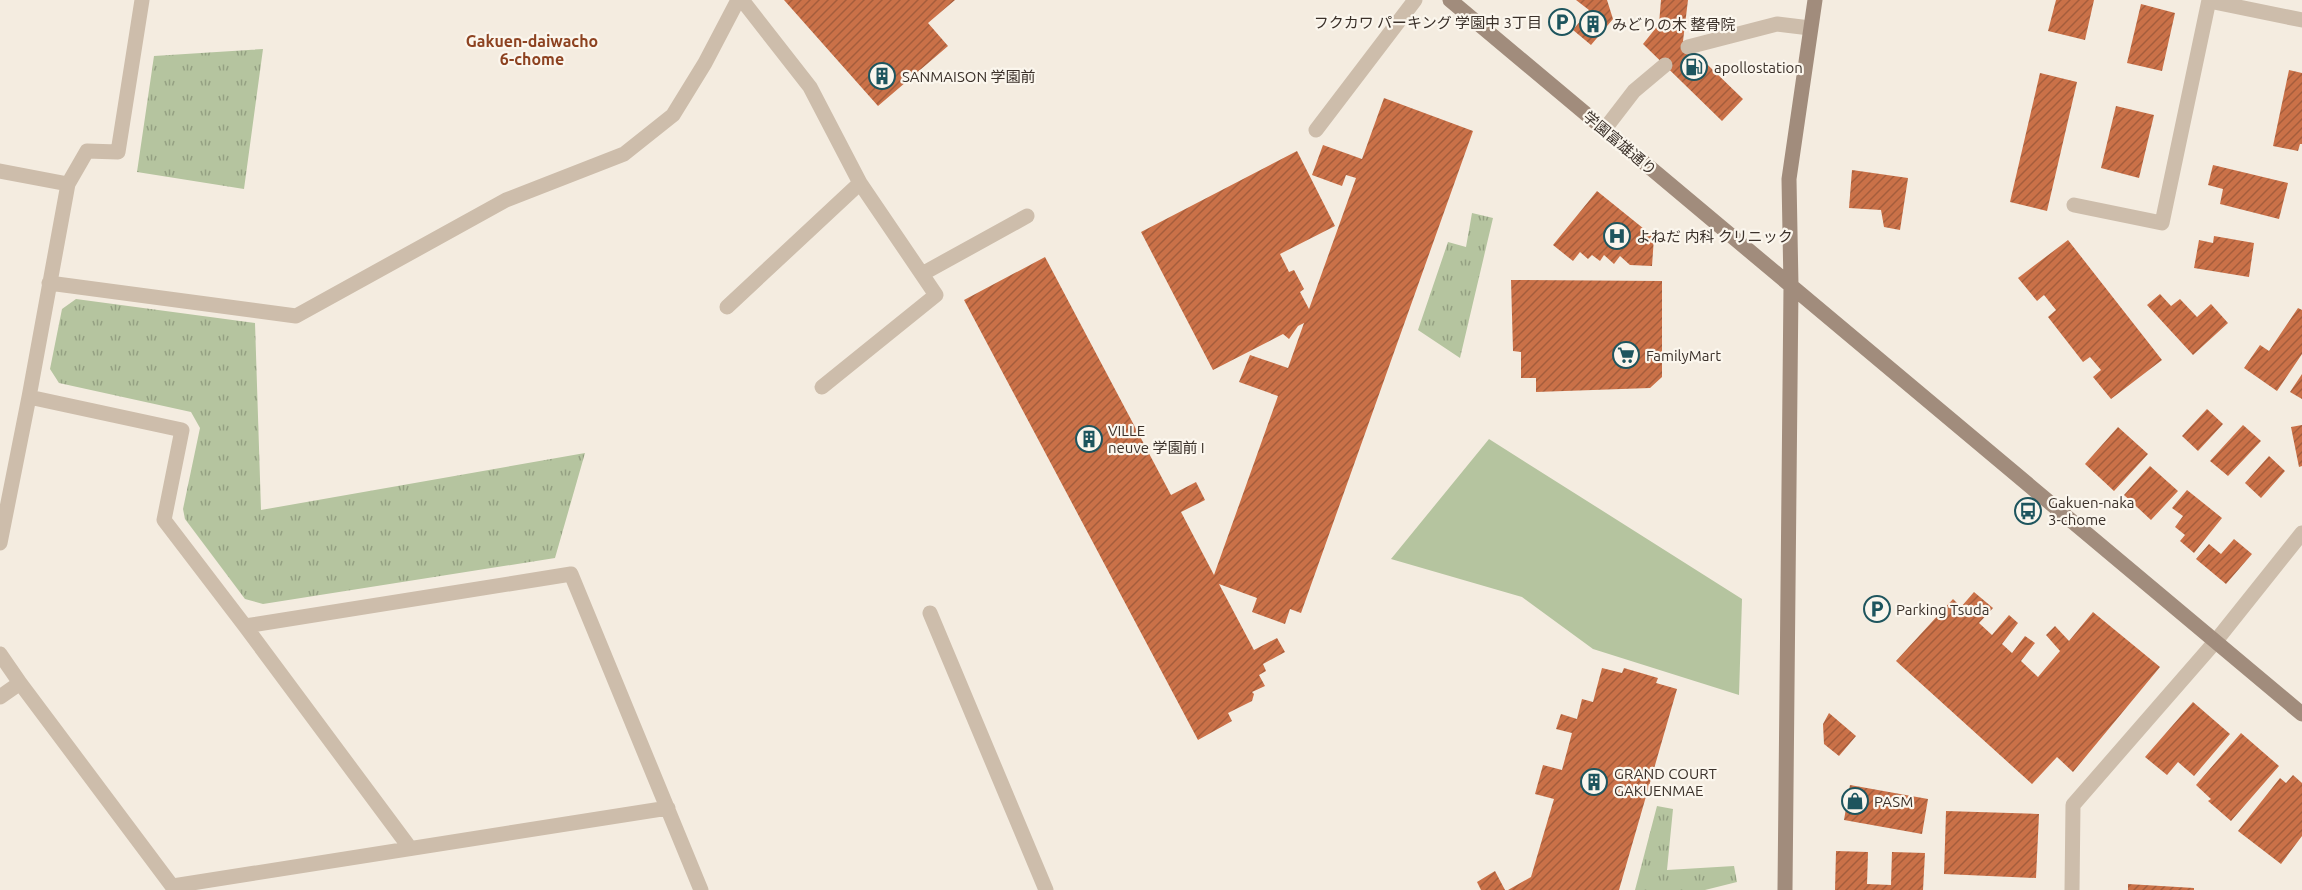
<svg xmlns="http://www.w3.org/2000/svg" width="2302" height="890" font-family="Ubuntu,'Noto Sans JP',sans-serif">
<style>
.grass{fill:#b5c49f}
.park{fill:url(#park-tufts)}
.building{fill:url(#building-hatch)}
.lines{fill:none;stroke-linecap:round;stroke-linejoin:round}
.lane{stroke:#cdbdab;stroke-width:15}
.street{stroke:#cdbdab;stroke-width:15}
.secondary{stroke:#a18c7c;stroke-width:15}
.labels{text-anchor:middle;dominant-baseline:central;stroke-width:4.5;stroke-linejoin:round;paint-order:stroke}
.poi-label{font-size:15px;fill:#3b312a;stroke:#fbf6ed;text-anchor:start}
.street-label{font-size:15px;fill:#3b312a;stroke:#fbf6ed}
.neighbourhood-label{font-size:16px;font-weight:bold;fill:#8d4220;stroke:#fbf6ed}
</style>
<defs>
<pattern id="park-tufts" width="24" height="20" patternUnits="userSpaceOnUse" patternTransform="scale(1.5)"><rect width="24" height="20" fill="#b5c49f"/><path d="M3 7l-1-3M5 7V3M7 7l1-3M15 17l-1-3M17 17v-4M19 17l1-3" fill="none" stroke="#94a082"/></pattern>
<pattern id="building-hatch" width="6" height="6" patternUnits="userSpaceOnUse" patternTransform="scale(1.5)"><rect width="6" height="6" fill="#ca7148"/><path d="M-1 1l2-2M0 6l6-6M5 7l2-2" fill="none" stroke="#a55d3c"/></pattern>
</defs>
<rect width="100%" height="100%" fill="#f4ece0"/>
<!-- grass -->
<path class="grass" d="M1489,439l253,160 -3,96 -146,-46 -71,-52 -131,-38z"/>
<!-- park -->
<path class="park" d="M263,49l-19,140 -107,-17 17,-116z
M1472,213l21,5 -33,140 -42,-28 30,-88 18,5z
M76,299l179,24 6,187 324,-57 -30,105 -292,46 -18,-5 -60,-80 -2,-10 17,-81 -9,-16 -132,-29 -9,-14 12,-60z
M1657,806l16,3 -6,61 67,-4 3,16 -32,8h-70z"/>
<!-- building -->
<path class="building" d="M784,0h171l-27,23 20,23 -70,60z
M1576,0h31l6,19 -22,26 -18,-15 16,-20z
M1661,0h27l-5,41 60,58 -21,22 -79,-77 16,-20z
M2056,0h38l-9,40 -37,-9z
M2141,4l34,9 -13,58 -35,-8z
M2289,70l13,3v71h-2l-2,7 -25,-5z
M2040,73l37,9 -30,129 -37,-9z
M1384,98l89,33 -172,482 -11,-4 -5,15 -33,-12 5,-14 -38,-14 35,66 23,-12 8,14 -22,12 3,7 -7,4 6,11 -13,6 2,2 -2,7 -24,12 4,8 -34,19 -234,-440 81,-43 126,238 25,-13 9,18 -24,12 33,63 64,-179 -39,-14 11,-27 38,13 16,-45 -6,3 -9,13 -6,-5 -70,36 -72,-138 156,-81 38,75 -55,28 9,18 5,-2 10,19 -4,3 9,17 47,-131 -10,-3 -4,11 -30,-11 11,-30 39,14z
M2116,106l38,9 -15,63 -38,-10z
M2213,165l75,18 -9,36 -59,-15 3,-15 -15,-4z
M1852,170l56,8 -8,52 -16,-3 -3,-17 -32,-2z
M1597,191l57,46 -2,29 -22,-1 -10,-9 -6,8 -10,-9 -4,6 -8,-6 -4,4 -8,-7 -7,9 -20,-16z
M2214,236l40,7 -5,34 -55,-9 5,-28 14,3z
M2068,240l94,120 -51,39 -18,-22 8,-7 -11,-13 -7,5 -35,-45 8,-7 -12,-15 -7,6 -19,-23z
M1511,280l151,1v96l-12,11 -114,4v-14h-15v-26l-8,-1z
M2160,294l11,12 9,-7 17,18 14,-13 17,19 -35,32 -46,-50z
M2298,308l4,2v44l-25,37 -33,-23 16,-23 9,6z
M2302,374v25l-12,-7z
M2207,409l16,15 -25,27 -16,-15z
M2243,425l18,16 -33,35 -18,-15z
M2302,425v41l-3,1 -8,-40z
M2118,427l30,27 -34,37 -29,-27z
M2269,456l16,15 -24,27 -16,-15z
M2150,466l28,25 -27,29 -27,-25z
M2187,490l35,28 -28,35 -14,-12 5,-6 -10,-8 8,-11 -11,-8z
M2234,539l18,15 -26,30 -30,-25 13,-15 12,10z
M1974,592l19,16 -14,15 13,12 17,-20 9,8 -16,21 10,9 13,-17 10,7 -14,18 17,16 22,-26 -14,-16 9,-9 14,15 24,-29 67,55 -87,105 -16,-15 -25,27 -136,-123 57,-62 8,8z
M1602,668l20,5 2,-5 34,10 -2,5 21,6 -58,201h-111l23,-13 23,-78 -19,-5 8,-29 19,5 10,-37 -16,-4 5,-15 16,5 5,-20 11,3z
M2193,702l37,32 -36,42 -16,-14 -11,13 -22,-18z
M1829,713l27,23 -17,20 -15,-12 -1,-20z
M2241,733l38,33 -48,55 -23,-20 3,-2 -15,-14z
M2293,775l9,8v53l-21,28 -43,-33 42,-53 6,5z
M1850,785l78,14 -6,35 -78,-14z
M1946,811l93,3 -3,64 -92,-4z
M1836,851l32,1 -1,32 24,1 1,-33 33,1 -2,37h-88z
M1495,871l10,19h-24l-4,-8z
M2128,884l66,4v2h-66z"/>
<g class="lines">
<!-- lane -->
<path class="lane" d="M1688,47l89,-23 33,4
M1316,130l99,-130
M1604,130l30,-39 31,-26"/>
<!-- street -->
<path class="street" d="M742,0l68,87 50,96 76,112 -114,92
M2209,1l93,19
M0,171l68,13
M2074,205l88,18 47,-223
M922,274l105,-58
M49,283l247,33 210,-116 118,-46 49,-39 32,-52 33,-63
M727,307l133,-124
M29,397l39,-213 19,-33 31,1 24,-152
M0,543l29,-146 153,33 -18,90 81,106 165,222
M930,613l116,277
M245,626l326,-52 130,316
M0,654l20,29
M0,697l20,-14 155,207
M173,886l495,-78
M2072,890l1,-85 142,-163 87,-109"/>
<!-- secondary -->
<path class="secondary" d="M1450,0l852,714
M1785,890l6,-604 -2,-107 26,-179"/>
</g>
<!-- icons -->
<defs>
<symbol id="parking-ring" viewBox="-11 -11 22 22"><circle r="9.5" fill="#fbf6ed" stroke="#1e555e" stroke-width="1.5"/><path d="M-3.5-5.5H1a3.5 3.5 0 0 1 0 7H-1V5.5H-3.5ZM-1-3.4V-.6H.8a1.4 1.4 0 0 0 0-2.8Z" fill="#1e555e"/></symbol>
<symbol id="building-ring" viewBox="-11 -11 22 22"><circle r="9.5" fill="#fbf6ed" stroke="#1e555e" stroke-width="1.5"/><path d="M-4-6H4V6H1V3H-1V6H-4ZM-2.5-4.3h1.7v1.8h-1.7ZM.8-4.3h1.7v1.8H.8ZM-2.5-1h1.7V.8h-1.7ZM.8-1h1.7V.8H.8Z" fill="#1e555e"/></symbol>
<symbol id="fuel-ring" viewBox="-11 -11 22 22"><circle r="9.5" fill="#fbf6ed" stroke="#1e555e" stroke-width="1.5"/><path d="M-5.5-6h7V0h2V4h1.3V-2.5L3-4.5l.8-.8L6-3V5H2.5V1h-1V6h-7ZM-4.2-4.7v3.2H.2V-4.7Z" fill="#1e555e"/></symbol>
<symbol id="hospital-ring" viewBox="-11 -11 22 22"><circle r="9.5" fill="#fbf6ed" stroke="#1e555e" stroke-width="1.5"/><path d="M-5-5h3v3.5h4V-5h3V5h-3V1.5h-4V5h-3Z" fill="#1e555e"/></symbol>
<symbol id="supermarket-ring" viewBox="-11 -11 22 22"><circle r="9.5" fill="#fbf6ed" stroke="#1e555e" stroke-width="1.5"/><path d="M-6-5.5h2.5l.6 2H6L4.5 2H-2.5L-4.4-4H-6ZM-1.5 3.2a1.3 1.3 0 1 0 .1 0ZM3 3.2a1.3 1.3 0 1 0 .1 0Z" fill="#1e555e"/></symbol>
<symbol id="bus-ring" viewBox="-11 -11 22 22"><circle r="9.5" fill="#fbf6ed" stroke="#1e555e" stroke-width="1.5"/><path d="M-5-6H5V4H4V6H2V4H-2V6H-4V4H-5ZM-3.5-4V0h7V-4ZM-3.5 1.2v1.5H-2V1.2ZM2 1.2v1.5H3.5V1.2Z" fill="#1e555e"/></symbol>
<symbol id="shop-ring" viewBox="-11 -11 22 22"><circle r="9.5" fill="#fbf6ed" stroke="#1e555e" stroke-width="1.5"/><path d="M-5-2.5h2.3a2.7 3.5 0 0 1 5.4 0H5L5.5 6h-11ZM-1.5-2.5h3a1.5 2.3 0 0 0-3 0Z" fill="#1e555e"/></symbol>
</defs>
<g fill-rule="evenodd">
<use href="#parking-ring" x="1547" y="7" width="30" height="30"/>
<use href="#building-ring" x="1578" y="9" width="30" height="30"/>
<use href="#fuel-ring" x="1679" y="52" width="30" height="30"/>
<use href="#building-ring" x="867" y="61" width="30" height="30"/>
<use href="#hospital-ring" x="1602" y="221" width="30" height="30"/>
<use href="#supermarket-ring" x="1611" y="340" width="30" height="30"/>
<use href="#building-ring" x="1074" y="424" width="30" height="30"/>
<use href="#bus-ring" x="2013" y="496" width="30" height="30"/>
<use href="#parking-ring" x="1862" y="594" width="30" height="30"/>
<use href="#building-ring" x="1579" y="767" width="30" height="30"/>
<use href="#shop-ring" x="1840" y="786" width="30" height="30"/>
</g>
<g class="labels">
<!-- poi labels -->
<g class="poi-label">
<text x="1542" y="22" text-anchor="end">フクカワ パーキング 学園中 3丁目</text>
<text x="1612" y="24">みどりの木 整骨院</text>
<text x="1714" y="67">apollostation</text>
<text x="902" y="76">SANMAISON 学園前</text>
<text x="1636" y="236">よねだ 内科 クリニック</text>
<text x="1646" y="355">FamilyMart</text>
<text x="1108" y="430">VILLE<tspan x="1108" dy="17">neuve 学園前 I</tspan></text>
<text x="2048" y="502">Gakuen-naka<tspan x="2048" dy="17">3-chome</tspan></text>
<text x="1896" y="609">Parking Tsuda</text>
<text x="1614" y="773">GRAND COURT<tspan x="1614" dy="17">GAKUENMAE</tspan></text>
<text x="1874" y="801">PASM</text>
</g>
<!-- street labels -->
<g class="street-label">
<text transform="translate(1620 143) rotate(40)">学園富雄通り</text>
</g>
<!-- neighbourhood labels -->
<g class="neighbourhood-label">
<text x="532" y="41">Gakuen-daiwacho<tspan x="532" dy="18">6-chome</tspan></text>
</g>
</g>
</svg>
